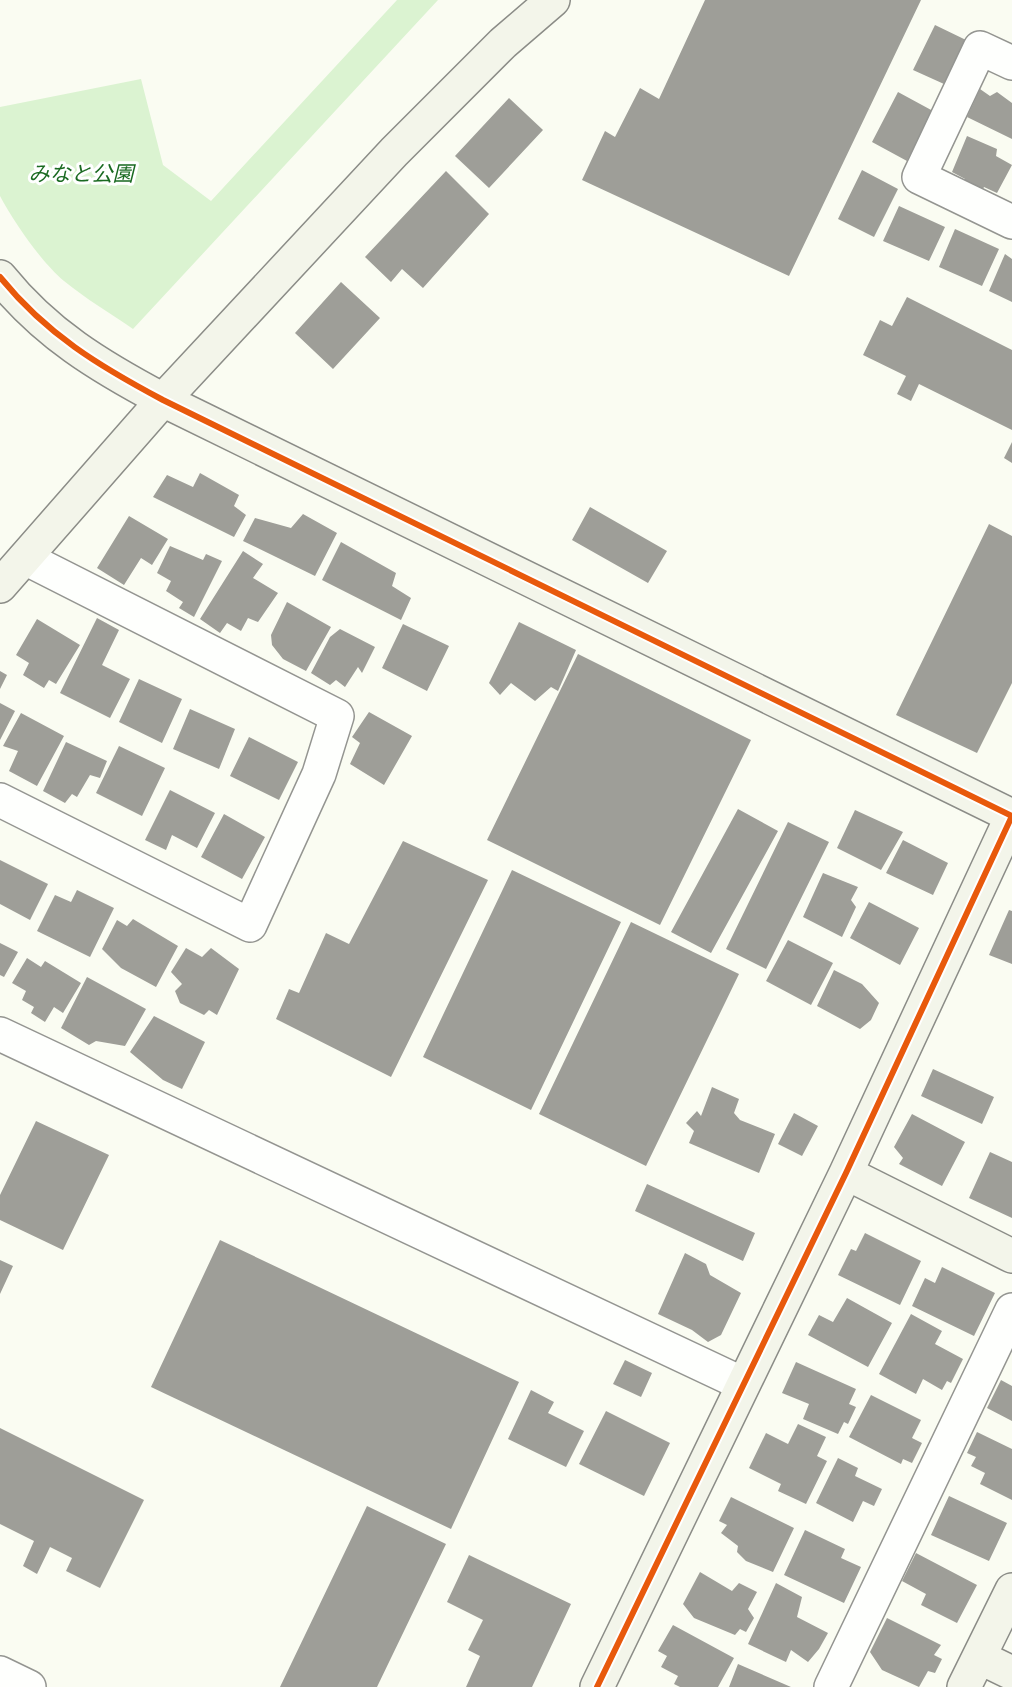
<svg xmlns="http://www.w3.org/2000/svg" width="1012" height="1687" font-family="Bitter,'Noto Sans JP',serif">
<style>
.green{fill:#dbf3d1}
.building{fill:#9e9e98}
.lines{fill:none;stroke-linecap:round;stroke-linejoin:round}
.street-casing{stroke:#949591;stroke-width:36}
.secondary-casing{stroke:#8b8c87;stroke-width:36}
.street{stroke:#fefffd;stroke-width:33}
.secondary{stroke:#f3f5ea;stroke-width:33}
.cycleway-casing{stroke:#fff;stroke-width:10}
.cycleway{stroke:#e8590c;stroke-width:6}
.labels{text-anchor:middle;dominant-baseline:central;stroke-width:6;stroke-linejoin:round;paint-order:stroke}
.park-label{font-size:21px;font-style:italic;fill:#1a6a21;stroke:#fff}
</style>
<rect width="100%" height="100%" fill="#fafcf2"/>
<!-- green -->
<path class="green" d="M397,0h41l-305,329c-23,-16 -47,-30 -69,-48 -22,-18 -51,-60 -64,-85v-89l141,-28 22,86 48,36z"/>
<!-- building -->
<path class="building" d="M705,0h216l-132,276 -207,-96 23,-49 10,6 25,-49 19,11z
M935,25l31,15 -22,44 -31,-14z
M980,89l10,7 7,-4 15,11v36l-45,-22z
M898,92l35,19 -26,50 -35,-19z
M509,98l34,32 -54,58 -34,-32z
M967,136l30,13 -1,7 16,9 -15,28 -13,-6 -3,6 -19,-9 3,-5 -13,-7z
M862,170l36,19 -24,48 -36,-18z
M446,171l43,43 -66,74 -21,-19 -11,13 -26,-25z
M899,206l46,21 -16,34 -46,-20z
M955,229l44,20 -17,37 -43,-19z
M1005,254l7,5v43l-23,-11z
M341,282l39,36 -47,51 -38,-36z
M907,297l105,53v80l-93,-46 -8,17 -14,-7 9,-18 -43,-21 17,-35 12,6z
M1012,442v21l-8,-5z
M200,473l39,22 -5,11 12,9 -12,22 -81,-40 14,-22 26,12z
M590,507l77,44 -19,32 -76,-43z
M303,514l34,19 -22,43 -72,-35 12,-23 36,10z
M129,516l39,23 -16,26 -11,-7 -17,27 -27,-17z
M989,524l23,12v147l-35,70 -81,-38z
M341,542l55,31 -4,13 19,12 -10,22 -79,-40z
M170,546l33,14 3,-6 16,7 -28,56 -15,-9 4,-6 -17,-11 5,-10 -14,-8z
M243,551l20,13 -10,14 25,15 -20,29 -10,-4 -7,13 -14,-8 -7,10 -20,-14z
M287,602l44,25 -25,44 -23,-12 -11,-14 -1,-10z
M97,618l22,12 -17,35 28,14 -20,39 -50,-25z
M37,619l43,26 -24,39 -7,-4 -5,8 -21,-13 6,-12 -13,-8z
M519,622l57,28 -18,41 -7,-4 -16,14 -24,-18 -11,12 -11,-12z
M403,624l46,22 -22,45 -45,-23z
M340,629l35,18 -13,26 -4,-6 -13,20 -9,-7 -6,5 -19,-12 19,-36z
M578,654l173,86 -91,185 -173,-85z
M0,671l7,4 -7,14z
M139,679l43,20 -20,44 -43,-21z
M0,703l15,8 -15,29z
M190,709l45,20 -16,40 -46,-20z
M369,712l43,24 -28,49 -34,-21 10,-21 -8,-6z
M21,713l43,23 -27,50 -28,-15 9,-20 -15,-5z
M249,737l49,25 -19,38 -49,-24z
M66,742l41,19 -7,17 -10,-3 -13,22 -5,-3 -7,9 -22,-12z
M119,746l46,22 -23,48 -46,-23z
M170,790l45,23 -18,35 -25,-13 -6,15 -21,-10z
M738,809l40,22 -67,122 -40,-21z
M855,810l48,22 -22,38 -44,-22z
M224,814l41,23 -23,42 -41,-22z
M788,822l41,20 -63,127 -40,-20z
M903,840l45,23 -15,32 -47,-22z
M403,841l85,39 -97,197 -115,-58 13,-30 10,4 27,-60 23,11z
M0,860l48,24 -18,36 -30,-16z
M512,870l109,52 -90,188 -108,-53z
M823,873l35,14 -7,13 5,7 -14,30 -39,-20z
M77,890l37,18 -24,49 -53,-26 18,-36 16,7z
M869,902l50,26 -19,37 -50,-27z
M1009,910l3,1v53l-23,-9z
M133,919l45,27 -22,41 -35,-19 -19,-19 15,-29 10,6z
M631,922l108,52 -93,192 -107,-52z
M788,940l45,23 -22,42 -45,-24z
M0,943l18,9 -14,25 -4,-2z
M186,948l16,9 9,-9 28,21 -22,46 -8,-5 -5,5 -24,-12 -5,-12 7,-7 -11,-12z
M27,958l14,9 4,-6 36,22 -18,30 -9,-6 -9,15 -14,-9 3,-6 -12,-7 4,-9 -14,-8z
M834,970l28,14 17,19 -8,17 -11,9 -43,-23z
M87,977l59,32 -21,37 -29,-5 -7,4 -28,-17z
M154,1016l51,26 -23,47 -19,-9 -33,-28z
M933,1069l61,28 -12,27 -61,-28z
M712,1087l27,12 -5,14 6,7 35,14 -16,39 -70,-30 5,-12 -8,-8 11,-12 4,5z
M794,1113l24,13 -16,30 -24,-12z
M912,1114l53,28 -23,44 -43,-22 4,-6 -9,-11z
M36,1121l73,34 -46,95 -63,-30v-25z
M990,1152l22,10v56l-43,-20z
M647,1184l108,49 -12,28 -108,-50z
M865,1233l56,28 -21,44 -62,-30 13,-26 5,2z
M220,1240l299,142 -68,147 -300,-142z
M685,1253l21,11 4,11 31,18 -20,42 -13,7 -16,-12 -34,-16z
M0,1260l13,6 -13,28z
M942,1267l53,26 -21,43 -62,-30 13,-28 10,5z
M847,1298l45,25 -24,44 -60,-32 11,-20 14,7z
M911,1314l31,17 -7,13 28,15 -12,24 -4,-2 -5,9 -19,-11 -7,15 -37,-20z
M625,1360l27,13 -11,24 -28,-13z
M796,1362l60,27 -7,15 7,3 -8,17 -4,-2 -6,12 -35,-15 6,-15 -27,-11z
M1001,1380l11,6v35l-25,-13z
M531,1390l23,12 -6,11 36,18 -18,36 -58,-28z
M871,1395l50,25 -9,18 10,5 -10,20 -9,-4 -2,5 -52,-27z
M606,1411l64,32 -26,53 -65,-32z
M798,1424l28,13 -9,19 10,5 -21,43 -28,-13 3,-7 -32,-16 17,-35 22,11z
M0,1428l144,72 -44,88 -34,-17 6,-13 -22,-11 -13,27 -14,-8 11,-25 -34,-17z
M977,1432l35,17v51l-32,-16 5,-11 -14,-7 5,-9 -9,-4z
M838,1458l20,10 -3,8 27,13 -8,17 -11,-5 -10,21 -37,-19z
M949,1496l58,27 -18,38 -58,-26z
M731,1497l63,31 -21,44 -27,-11 -9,-9 1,-6 -17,-13 6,-8 -8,-4z
M367,1506l79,38 -69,143h-97z
M805,1530l40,19 -4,9 20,9 -17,36 -60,-28z
M916,1553l61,32 -20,38 -36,-18 5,-11 -24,-13z
M469,1555l102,49 -39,83h-66l14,-31 -12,-6 15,-30 -36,-18z
M700,1572l32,19 7,-8 18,9 -9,17 6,9 -8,14 -6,-3 -5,6 -41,-17 -11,-14z
M776,1583l26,14 -5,20 31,16 -9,16 -11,13 -17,-12 -5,12 -38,-18z
M887,1618l54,27 -7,10 8,4 -7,14 -7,-2 -9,16 -37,-17 -12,-18z
M673,1625l61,33 -16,29h-38l-6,-3 4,-8 -17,-9 6,-11 -9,-5z
M738,1664l53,23h-62z"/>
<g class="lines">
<defs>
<path id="street" d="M1012,63l-32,-15 -61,129 93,45
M0,800l250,125 69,-151 18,-58 -312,-158
M0,1034l743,350
M0,1673l29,14
M831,1687l181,-377"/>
<path id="secondary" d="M0,277c46,57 99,89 163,123l849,416
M0,586l163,-186 231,-248 109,-109 50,-43
M846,1173l166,83
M979,1657l33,16
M597,1687l249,-514 166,-357
M964,1687l48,-97"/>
</defs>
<!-- street casing -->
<use href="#street" class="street-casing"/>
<!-- secondary casing -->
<use href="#secondary" class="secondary-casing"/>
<!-- street -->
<use href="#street" class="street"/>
<!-- secondary -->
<use href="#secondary" class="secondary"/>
<defs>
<path id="cycleway" d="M0,277c46,57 99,89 163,123l849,416
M597,1687l249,-514 166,-357"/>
</defs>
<!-- cycleway casing -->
<use href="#cycleway" class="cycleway-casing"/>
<!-- cycleway -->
<use href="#cycleway" class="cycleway"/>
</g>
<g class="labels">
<!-- park labels -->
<g class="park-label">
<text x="81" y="174">みなと公園</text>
</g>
</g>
</svg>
